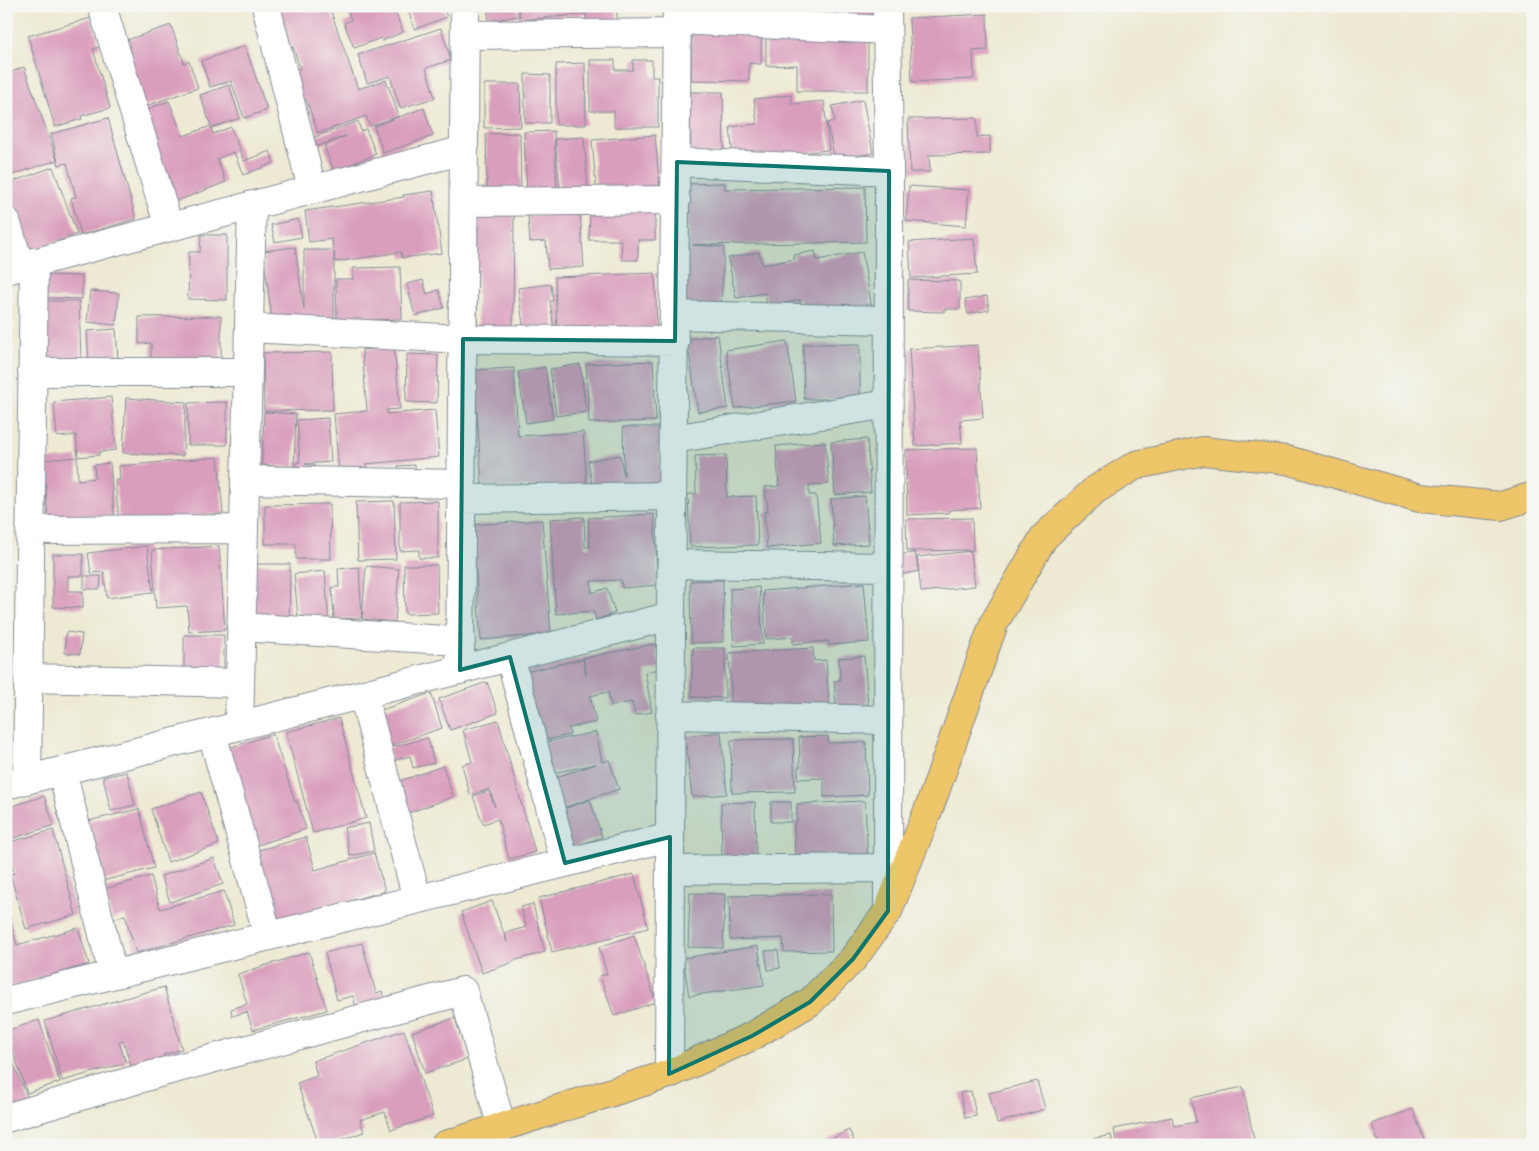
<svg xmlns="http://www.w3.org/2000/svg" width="1539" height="1151" font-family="'Shantell Sans',sans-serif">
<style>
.building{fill:#d99ebc}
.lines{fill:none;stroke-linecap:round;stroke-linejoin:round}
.minor-casing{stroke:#848c98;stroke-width:30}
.major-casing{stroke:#848c98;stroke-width:30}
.minor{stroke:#fff;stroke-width:28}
.major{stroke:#eec569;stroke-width:28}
.marked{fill:#0f766e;fill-opacity:0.2;stroke:#0f766e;stroke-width:4;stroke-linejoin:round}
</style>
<rect width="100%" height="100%" fill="#f6f6f2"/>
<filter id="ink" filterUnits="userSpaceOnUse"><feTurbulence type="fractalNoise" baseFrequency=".02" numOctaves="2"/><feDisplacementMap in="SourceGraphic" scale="10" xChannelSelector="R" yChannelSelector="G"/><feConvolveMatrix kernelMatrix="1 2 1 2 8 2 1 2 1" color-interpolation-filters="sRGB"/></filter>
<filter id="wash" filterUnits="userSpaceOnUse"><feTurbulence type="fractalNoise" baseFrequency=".0096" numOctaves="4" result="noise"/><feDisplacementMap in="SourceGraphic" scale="20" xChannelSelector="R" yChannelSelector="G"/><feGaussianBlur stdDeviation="1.12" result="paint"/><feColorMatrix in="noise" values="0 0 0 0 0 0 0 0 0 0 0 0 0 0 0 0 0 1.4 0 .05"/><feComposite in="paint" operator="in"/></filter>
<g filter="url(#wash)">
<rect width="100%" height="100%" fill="#ede9d2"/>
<g id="blocks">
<!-- building -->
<path class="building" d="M270,6h59l29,83 28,-9 13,36 -29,10 -4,-10 -48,17 -12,-34 -4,1 -10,-29 8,-3 -7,-21 -8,3z
M346,6h47l10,26 -21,9 -1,-3 -27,10 -10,-25 7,-3z
M406,6h37l4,11 -32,12z
M487,6h30l1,10 -29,5z
M519,6h97l2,20 -31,3 -1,-15 -66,6z
M787,6h17l-1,4z
M810,6h30l-1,14 -30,-4z
M844,6h36l-2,20 -34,-9z
M987,14l1,36 -15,1 1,28 -62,3 -3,-64z
M91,18l9,29 -7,2 17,59 -29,8 1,3 -27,8 -27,-91z
M171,25l13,38 5,-2 9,27 -61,21 -13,-68z
M441,28l10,32 -25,8 9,30 -35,10 -10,-32 -23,7 -9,-28z
M692,34l69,1v29l-12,-1v18l-58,-1z
M868,37v54h-71v-26l-31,1v-28z
M245,46l22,64 -23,8 -13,-37 -21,6 -9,-26z
M590,60h25v10h18v-10h19v17h6v50h-44v-16h-24z
M585,63l1,62h-30v-61z
M24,67l33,93 -51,17v-103z
M525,74l25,1v48h-25z
M484,84h36l1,43 -37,1z
M229,85l11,33 -29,10 2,6 18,-7 13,34 26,-10 4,12 -31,12 -9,-23 -17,7 9,23 -72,28 -18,-97 33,-12 14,35 28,-10 -11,-31z
M690,92h33l1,61h-33z
M791,95l1,9 32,-3 5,49 -96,10 -3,-33 27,-3 -3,-25z
M863,100l10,53 -38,7 -8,-37 8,-2 -3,-15z
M424,108l9,28 -50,17 -9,-27z
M108,118l28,101 -55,16 -10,-37 5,-1 -9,-34 -8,2 -8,-31z
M977,118v19l13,-1v18l-61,1 1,17h-20l-2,-53z
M358,121l3,10 5,-2 10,25 -42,17 -10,-25 22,-10 -36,13 -3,-9z
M554,131l3,61 -30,2 -3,-62z
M520,133l1,57h-34l-1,-56z
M655,135l5,57 -63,6 -5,-58z
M584,137l4,52 -28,2 -5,-52z
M53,167l24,67 -55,20 -16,-44v-26z
M725,183v6l140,-2 1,55 -173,3 31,2 -3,60 -37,-2 5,-60 -2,-61z
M909,186l60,4 -3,36 -60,-5z
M433,191l9,62 -40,5 -1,-6 -66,10 -1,-10v69h-30v-4l-32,4 -9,-70 32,-4 9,63v-60h29l-1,-11 -23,3 -4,-31 99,-14 -1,-2z
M590,211h65v29h-17v20h-16l-1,-20h-32z
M580,212l4,55 -36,2 -2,-28 -16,1 -2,-26z
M478,213l36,1 -1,118h-36z
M298,219l4,18 -27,5 -4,-17z
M201,235h26v65l-39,-1 1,-47h11z
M974,238l3,36 -66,4 -2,-36z
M815,251l2,9 45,-8 10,57 -70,3 -2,-12 -33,6 -2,-13 -29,5 -8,-40 31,-6 3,13 33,-6 -1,-4z
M400,267l2,52 -65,2 -1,-42h17v-11z
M655,273l2,54 -100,5 -2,-55z
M45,275l37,1v23l-37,-1z
M423,280l4,14 12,-4 5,18 -29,8 -8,-32z
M908,280l52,1v28h-16v3l-36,-1z
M551,284l2,17h-3l4,28 -30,3 -6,-44z
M90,291l29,2 -3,32 -29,-3z
M987,296l2,14 -21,4 -3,-14z
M44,301h35l2,59 -36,1z
M221,316v50h-70v-23l-12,1v-27z
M116,329l2,31 -29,2 -2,-31z
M718,335l10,73 -30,4 -11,-73z
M787,341l9,60 -61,7 -9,-58z
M803,344h57v55h-56z
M978,345l5,73 -23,2 2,23 -47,3 -6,-97z
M394,347l6,62 -13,1v4l48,-4 4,47 -73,7 1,7 -28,3 -5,-60 33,-3 -5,-61z
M332,352l1,58 -69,1 -1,-58z
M407,354l31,1 -1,48 -31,-1z
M653,361l3,60 -67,2 -3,-59z
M580,364l6,48 -30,4 -6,-47z
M545,367l8,52 -27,4 -8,-51z
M514,368l4,68 65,-4 4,54 -105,1 -8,-117z
M111,397l5,53 -17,2v3l-21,2 -2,-22 -19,2 -3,-35z
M126,398l60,4 -3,54 -60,-3z
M227,402v43h-39v-42z
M264,412l32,2 -2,53 -32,-2z
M328,418l3,44 -26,2 10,2 -2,12 -18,-4 2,-12h3l-3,-42z
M623,427h36l1,58 -67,4 -5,-28 32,-6 4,22z
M867,439l4,53 -36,3 -4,-53z
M825,442l4,42 -20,1v10h7l5,48 -54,5 -3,-36h4l-3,-25 14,-1 -3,-40z
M977,448l3,60 -31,2v3l-42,2 -1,-65z
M726,455l1,42 29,-1 2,49 -68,2 -2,-53h8l-1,-38z
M77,457l1,23 17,-2 -1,-13 16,-2 4,52 -66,5 -4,-60z
M218,457l5,57 -104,8 -4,-42h5l-1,-14z
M415,465l1,17 -18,1v-17z
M865,496l4,48 -35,2 -3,-47z
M394,501l2,58 -38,1 -2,-58z
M438,501v57h-19v-8l-19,1v-49z
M330,504l1,55h-35v-15h-31v-39z
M654,514l4,71 -36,3 -1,-8 -30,1 1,12 15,-5 8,25 -19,7 -3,-9 -37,3 -6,-95 34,-2 1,30h5l-2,-29z
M972,518l1,32 -66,1 -1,-32z
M542,520l9,114 -70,6 -9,-115z
M147,546l6,46 -46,6 -3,-26 -13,1 -3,-20z
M219,546l6,84 -36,2 -2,-26 -31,2 -4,-58z
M971,551l4,35 -54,6 -4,-35z
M915,552l4,19 -20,4 -3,-19z
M53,554h30v22h-15v15h15v17l-30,-1z
M255,564h35l-1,62 -35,-1z
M404,565h33l1,48 -33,1z
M366,566l33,3 -4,53 -33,-3z
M359,567l3,51 -28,1 -2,-32h7l-1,-18z
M325,571l4,55 -30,3 -5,-55z
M84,576h17l-1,13h-16z
M723,580l1,62 -33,1 -1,-62z
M864,583l5,59 -41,3v-4l-35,3v-7l-27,2 -3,-48z
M759,587l4,57 -29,2 -4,-57z
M66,632l16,2 -2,20 -15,-1z
M184,635h40v38h-40z
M655,644l5,25 -15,3 7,40 -17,3 -3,-13 -21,4 -3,-14 -18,4 6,26 -27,6 1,7 -30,6 -15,-69 58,-13 3,15 -3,-16z
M693,648h32v50l-34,-1z
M813,648l1,13 12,-1 3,45 -97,4 -3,-56z
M864,656l4,50 -32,2 -2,-27 6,-1 -1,-22z
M487,682l11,31 -48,17 -11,-31z
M431,693l11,35 -55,19 -11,-35z
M339,718l27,100 -53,15 -27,-101z
M498,720l37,132 -26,7 -11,-40 -15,5 -10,-28 16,-5 6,16 -5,-18 -20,6 -8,-30 10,-3 -9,-32z
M596,732l6,30 7,-2 10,29 -59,20 -10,-30 46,-15 -48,10 -6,-31z
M721,732l6,62 -35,3 -7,-61z
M273,734l22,68 2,-1 9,28 -54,18 -30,-97z
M828,736v7l38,-1 2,53 -44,2v-19l-26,1v-12h2l-1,-30z
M428,738l6,25 -21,5 -3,-12 -18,5 -4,-13z
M793,739l2,53 -63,1 -1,-53z
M443,766l10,31 -48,17 -11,-31z
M127,772l8,33 -24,6 -8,-34z
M201,792l18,52 -51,18 -17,-53z
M44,796l10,29 -46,15 -2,-7v-25z
M590,800l12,37 -32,11 -13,-37z
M865,801l3,61 -73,-2 -1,-38h3v-18z
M755,802l1,56 -34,1 -1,-56z
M771,802h20v20h-20z
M139,809l15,59 -52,13 -14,-60z
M369,823l5,28 -24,5 -6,-28z
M53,830l23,85 -50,14 -16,-55 4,-1 -8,-30z
M306,837l9,33 59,-17 11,38 -113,32 -20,-71z
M214,858l9,26 -53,18 -9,-26z
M634,874l14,54 -96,24 -13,-54z
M151,876l9,33 64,-18 10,34 -98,28 -11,-38 -13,4 -8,-30z
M690,893l35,1 -2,54 -35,-1z
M831,894l1,57 -48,1 -1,-14 -53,2 -1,-44z
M492,901l15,41 -2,-9 21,-6 -5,-20 12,-3 12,48 -32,9 1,1 -32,11 -21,-61z
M8,911l9,34 61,-17 11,36 -83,24v-76z
M634,935l22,67 -42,14 -14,-40 7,-2 -8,-27z
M362,943l14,50 6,-2 5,19 -28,8 -6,-22 -16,4 -12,-47z
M758,946l6,39 -75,11 -6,-38z
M778,950l2,18 -12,2 -3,-19z
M309,952l18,58 -74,20 -6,-18 -15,4 -1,-7 16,-5 -9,-30z
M164,987l18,62 -19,6 2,9 -32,9 -10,-33 -4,2 7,21 -64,18 -17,-60z
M455,1018l13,41 -43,14 -13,-41z
M39,1020l21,62 -33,11 -21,-62z
M404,1030l29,86 -42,14 -6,-18 -25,8 4,12 -38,13h-7l-22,-62 20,-7 -4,-15z
M9,1054l25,58 -28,12v-68z
M1037,1081l8,28 -48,14 -8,-30z
M1243,1087l12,58h-138l-3,-16 58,-12 2,9 22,-4 -5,-24z
M971,1091l5,25 -11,2 -5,-25z
M1413,1109l13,36h-47l-7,-21z
M849,1130l7,15h-37z
M1111,1135l2,10h-43v-1z"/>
</g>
</g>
<g filter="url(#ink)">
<use href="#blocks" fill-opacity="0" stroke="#848c98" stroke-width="1"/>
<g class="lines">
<defs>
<path id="minor" d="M102,6l67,221
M266,6l46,183
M887,6l2,165 -1,740
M677,20l210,10
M465,35l211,-2
M677,162l212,9
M464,202l212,-2
M6,221l14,45
M6,270l458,-120
M675,315l214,5
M249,328l214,11 212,2
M32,372h216
M673,439l215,-35
M245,480l217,4
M462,499l210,-3
M30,530l214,-1
M672,564l216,3
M241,627l220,14
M510,657l55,206
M460,670l5,-664
M28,678l212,5
M363,694l54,205
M670,715l218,5
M239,726l13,-521
M212,733l56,203
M62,771l51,203
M27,780l7,-518
M6,785l665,-169
M670,870l218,-2
M6,1001l664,-164
M669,1074l2,-458 6,-610
M6,1118l146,-43 311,-84 39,137"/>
<path id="major" d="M445,1145l224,-71 83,-38 58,-34 43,-43 35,-48 43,-108 63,-180 50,-86 51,-47 41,-25 67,-14 84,9 133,38 81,8 32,-10"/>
</defs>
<!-- minor casing -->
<use href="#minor" class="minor-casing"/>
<!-- major casing -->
<use href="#major" class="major-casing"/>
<!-- minor -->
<use href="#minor" class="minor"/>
<!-- major -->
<use href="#major" class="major"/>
</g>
</g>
<!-- marked area -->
<path class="marked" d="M677,162l212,9 -1,740 -35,48 -43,43 -58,34 -83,38 1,-237 -105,26 -55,-206 -50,13 3,-331 212,2z"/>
<!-- margin -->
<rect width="1539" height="1151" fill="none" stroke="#f6f6f2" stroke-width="25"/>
</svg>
